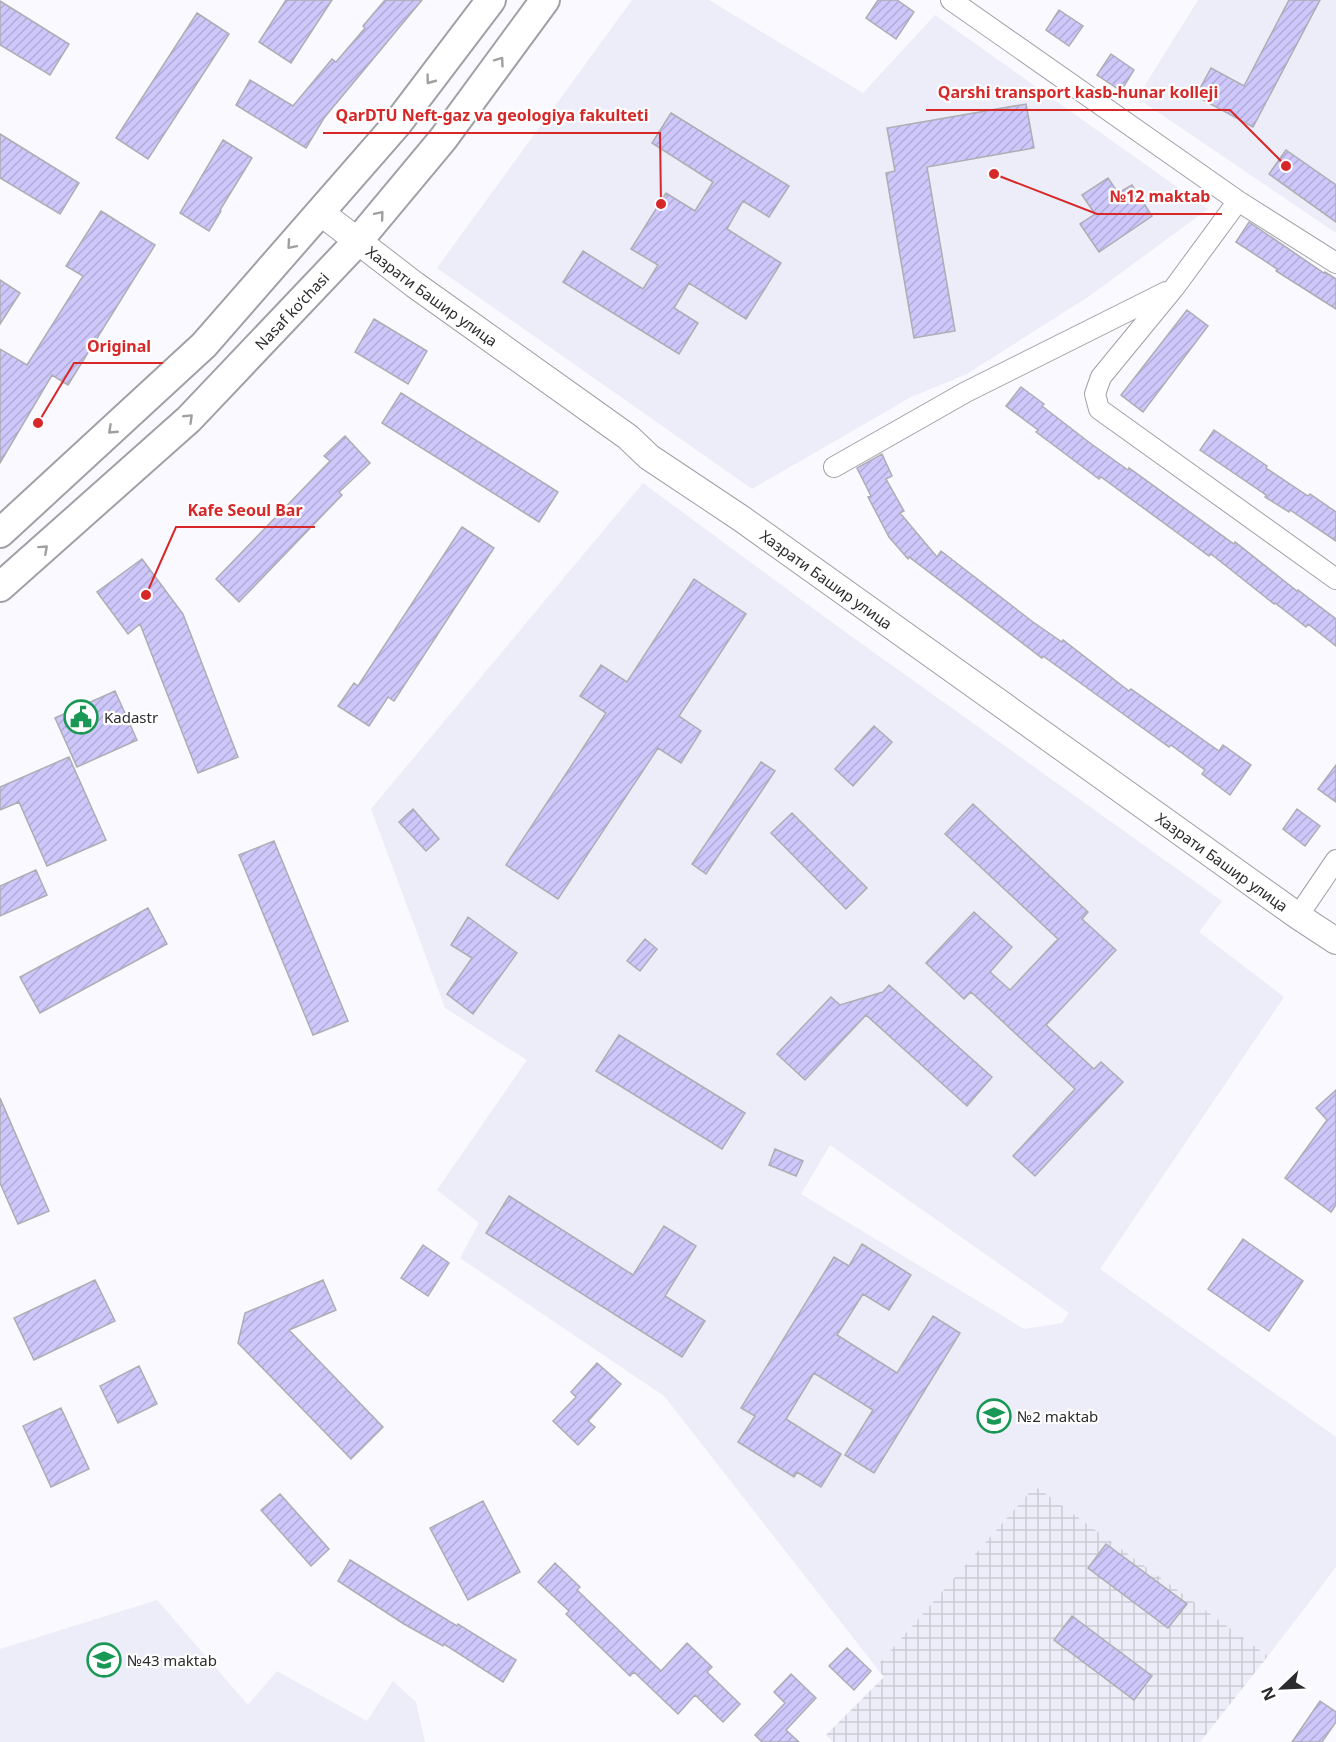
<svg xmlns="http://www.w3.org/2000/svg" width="1336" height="1742" font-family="'Noto Sans',sans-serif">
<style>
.built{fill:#edecf9;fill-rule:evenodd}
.industrial{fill:url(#industrial-grid)}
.building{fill:url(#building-hatch);stroke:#aeadb2;stroke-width:1.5}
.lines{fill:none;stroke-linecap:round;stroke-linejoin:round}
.minor-casing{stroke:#a1a0a6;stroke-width:22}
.tertiary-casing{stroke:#a1a0a6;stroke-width:28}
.secondary-casing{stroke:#a1a0a6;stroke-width:32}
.minor{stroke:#fff;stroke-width:20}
.tertiary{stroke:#fff;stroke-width:26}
.secondary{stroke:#fff;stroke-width:28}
.oneway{stroke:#a0a0a1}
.labels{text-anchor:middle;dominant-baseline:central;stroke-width:4.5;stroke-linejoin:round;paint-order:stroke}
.street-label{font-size:15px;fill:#2c2c2e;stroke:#fff}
.poi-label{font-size:15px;fill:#2c2c2e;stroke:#fff;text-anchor:start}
.leader{fill:none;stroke:#d62828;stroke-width:2}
.callout-dot{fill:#d62828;stroke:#fff;stroke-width:2}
.callout-label{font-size:16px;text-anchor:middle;font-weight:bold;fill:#d62828;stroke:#fff;stroke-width:4.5;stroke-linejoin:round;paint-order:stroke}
</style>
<defs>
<pattern id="industrial-grid" width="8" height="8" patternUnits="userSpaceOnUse" patternTransform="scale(1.5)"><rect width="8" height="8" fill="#edecf9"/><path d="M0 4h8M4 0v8" fill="none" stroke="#cbcbd6"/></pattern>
<pattern id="building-hatch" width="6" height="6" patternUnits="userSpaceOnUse" patternTransform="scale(1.5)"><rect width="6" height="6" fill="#cdc7fa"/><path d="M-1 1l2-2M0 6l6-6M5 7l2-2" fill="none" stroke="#b0abd7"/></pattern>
</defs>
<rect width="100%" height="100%" fill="#faf9ff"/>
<!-- built -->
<path class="built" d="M632,0h77l154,93 72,-78 273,194 -120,88 -121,77 -56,23 -159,92 -315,-221z
M1198,0h138v233l-199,-135z
M643,483l205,151 374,267 -23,31 85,65 -184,272 236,168v130l-68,89 -233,-170 -159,181 -212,-271 -204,-138 19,-35 -42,-33 90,-130 -82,-52 -74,-199zM830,1145l239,168 -7,10 -38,6 -223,-135z
M157,1600l91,105 29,-34 90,50 26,-40 23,21 9,40h-425v-93z"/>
<!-- industrial -->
<path class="industrial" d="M1035,1486l233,170 -68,86h-367l-7,-7 58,-58 -8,-10z"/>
<!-- building -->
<path class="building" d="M286,0h46l-41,63 -32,-21z
M385,0h37l-98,118 -18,30 -70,-43 14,-25 43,26 39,-47 4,3 29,-34 -2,-2z
M878,0h19l17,12 -18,27 -30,-21z
M1289,0h31l-67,127 -57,-31 15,-28 33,18z
M0,1l69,43 -19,31 -50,-30z
M1059,10l24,16 -14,20 -23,-16z
M197,13l32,21 -81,125 -32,-21z
M1111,54l23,16 -13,21 -24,-16z
M1026,104l8,44 -107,19 28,164 -41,7 -28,-165 9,-2 -8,-43z
M671,113l118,73 -20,31 -26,-16 -16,28 54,34 -35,56 -57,-36 -15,25 24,15 -19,31 -116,-72 20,-31 60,38 15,-24 -27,-16 35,-56 29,18 18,-29 -61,-39z
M0,134l79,49 -19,31 -60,-36z
M223,140l29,18 -32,52 1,1 -12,20 -29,-18z
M1286,150l50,35v37l-67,-48z
M1108,178l10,15 14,-8 20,31 -53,36 -19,-28 15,-10 -13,-19z
M101,211l54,34 -87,140 -16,-10 -52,88v-114l27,16 56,-89 -17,-10z
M1249,222l75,51 1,-1 11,7v30l-60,-38 1,-2 -41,-27z
M0,280l20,13 -20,31z
M1187,310l21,16 -65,86 -22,-17z
M374,319l53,32 -19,33 -53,-32z
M1021,387l23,17 -2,2 48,37 38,27 1,-2 105,76 1,-2 62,49 1,-1 38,29v27l-28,-22 -2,3 -31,-24 -1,1 -63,-50 -2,2 -108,-79 -2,2 -63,-47 2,-2 -32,-24z
M401,393l157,99 -19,30 -157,-99z
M1214,430l53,36 -1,2 42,28 2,-2 26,18v29l-46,-31 -1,2 -24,-15 1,-2 -66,-45z
M345,436l25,27 -31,29 3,3 -103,107 -23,-23 114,-118 -6,-5z
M882,454l10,22 -6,3 18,32 -4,2 37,44 4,-6 92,71 29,20 1,-2 66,51 2,-2 88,62 4,-6 28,20 -21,30 -28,-21 3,-4 -34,-25 -2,2 -126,-91 -1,2 -133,-101 -1,2 -19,-22 -21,-40 3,-1 -14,-28z
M462,527l32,21 -100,153 -6,-4 -19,29 -31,-20 16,-23 4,3z
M142,559l41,55 55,143 -40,16 -58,-149 -12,10 -31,-42z
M694,579l52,35 -67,102 22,15 -20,32 -23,-15 -100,151 -52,-34 100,-152 -26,-17 21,-31 26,17z
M115,691l22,49 -60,27 -22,-49z
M874,726l18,16 -39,44 -18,-17z
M69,757l37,83 -59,26 -28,-64 -19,8v-23z
M761,762l14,9 -69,103 -14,-10z
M1336,765v37l-18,-13z
M973,804l115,108 -6,7 34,31 -70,75 48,44 7,-7 22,20 -88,94 -22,-20 62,-67 -104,-97 -7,7 -38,-36 48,-51 38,35 -22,25 20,18 48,-51 -113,-105z
M413,809l26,30 -13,12 -27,-29z
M1297,809l23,17 -15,20 -22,-17z
M792,813l75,75 -21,21 -75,-76z
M274,841l74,180 -35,14 -74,-180z
M36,870l11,25 -47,21v-30z
M148,908l19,36 -127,69 -20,-36z
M468,917l49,36 -44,61 -26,-20 25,-36 -21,-13z
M645,939l12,10 -17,22 -13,-10z
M889,985l103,92 -25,29 -101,-91 -61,65 -28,-26 54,-57 9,8 43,-13z
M619,1035l126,78 -23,36 -126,-78z
M1336,1090v115l-5,7 -46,-34 42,-58 -11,-12z
M0,1098l49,113 -31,13 -18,-41z
M775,1149l28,12 -7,15 -27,-11z
M509,1196l124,79 31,-49 32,20 -31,50 40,25 -23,36 -196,-124z
M1243,1239l60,42 -34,50 -61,-42z
M862,1244l49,31 -22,35 -26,-16 -26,41 60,38 36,-57 27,17 -86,140 -29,-18 28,-45 -59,-37 -28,46 55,35 -20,33 -24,-15 -3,5 -56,-35 17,-26 -14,-8 93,-151 15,9z
M423,1245l26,18 -21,33 -27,-18z
M95,1280l20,41 -81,39 -20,-42z
M323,1280l13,30 -47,20 94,97 -32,32 -113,-116 7,-30z
M597,1363l24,21 -33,37 7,6 -17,18 -25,-24 23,-24 -5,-5z
M139,1366l18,38 -39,19 -18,-37z
M61,1408l28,61 -38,18 -28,-61z
M280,1494l49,55 -18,17 -50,-56z
M483,1501l37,71 -52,28 -38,-72z
M1106,1544l81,60 -19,24 -80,-60z
M350,1560l79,49 28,17 1,-2 58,36 -13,22 -59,-38 -1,2 -39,-22 -66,-43z
M555,1563l25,24 -3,3 84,81 26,-28 25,24 -5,5 33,32 -17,18 -28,-27 -17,19 -44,-42 -4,4 -64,-62 3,-3 -31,-29z
M1072,1616l80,60 -18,24 -80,-60z
M847,1648l24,23 -17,19 -25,-24z
M791,1674l25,24 -30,32 13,12h-37l-7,-7 30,-32 -11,-11z
M1320,1701l16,11v10l-14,20h-30z"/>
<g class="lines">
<defs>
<path id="minor" d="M951,0l287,201 98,62
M1238,201l-64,87 -73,89 -6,17 4,15 237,170
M834,467l132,-75 200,-100
M1298,916l38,-56"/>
<g id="tertiary">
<path id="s1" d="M320,212l95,73 213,152 21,20 93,62 556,397 38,25"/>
</g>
<g id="secondary">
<path d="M0,533l204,-188 193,-221 94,-124"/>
<path id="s2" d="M0,587l189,-168 169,-178 85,-102 102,-139"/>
</g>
</defs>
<!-- minor casing -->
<use href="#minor" class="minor-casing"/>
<!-- tertiary casing -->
<use href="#tertiary" class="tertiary-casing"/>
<!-- secondary casing -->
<use href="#secondary" class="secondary-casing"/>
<!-- minor -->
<use href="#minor" class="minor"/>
<!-- tertiary -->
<use href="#tertiary" class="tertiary"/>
<!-- secondary -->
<use href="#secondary" class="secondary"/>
</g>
<!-- one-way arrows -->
<defs><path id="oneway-chevron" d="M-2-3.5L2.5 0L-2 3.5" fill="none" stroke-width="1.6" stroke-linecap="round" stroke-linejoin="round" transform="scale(1.5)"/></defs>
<g class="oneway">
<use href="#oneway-chevron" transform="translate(500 61) rotate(-54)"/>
<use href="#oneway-chevron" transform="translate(430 80) rotate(127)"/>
<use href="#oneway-chevron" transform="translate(380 215) rotate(-50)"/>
<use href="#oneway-chevron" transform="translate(291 245) rotate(131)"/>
<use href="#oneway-chevron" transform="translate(189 418) rotate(-44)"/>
<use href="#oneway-chevron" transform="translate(112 430) rotate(137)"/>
<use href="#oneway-chevron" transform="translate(44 549) rotate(-42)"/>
</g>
<!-- icons -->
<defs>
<symbol id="civic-ring" viewBox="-11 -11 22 22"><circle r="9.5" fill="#fff" stroke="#199755" stroke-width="1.5"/><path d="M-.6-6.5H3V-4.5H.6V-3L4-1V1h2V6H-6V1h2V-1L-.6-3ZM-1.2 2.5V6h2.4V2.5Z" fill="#199755"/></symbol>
<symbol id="school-ring" viewBox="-11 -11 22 22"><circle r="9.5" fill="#fff" stroke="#199755" stroke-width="1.5"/><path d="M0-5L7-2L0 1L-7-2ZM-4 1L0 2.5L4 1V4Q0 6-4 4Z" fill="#199755"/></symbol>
</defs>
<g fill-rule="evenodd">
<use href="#civic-ring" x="62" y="698" width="38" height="38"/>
<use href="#school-ring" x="975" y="1397" width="38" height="38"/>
<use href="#school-ring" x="85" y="1641" width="38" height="38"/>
</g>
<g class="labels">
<!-- street labels -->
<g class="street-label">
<text stroke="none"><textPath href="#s1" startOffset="140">Хазрати Башир улица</textPath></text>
<text stroke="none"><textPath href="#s2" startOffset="402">Nasaf ko‘chasi</textPath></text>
<text stroke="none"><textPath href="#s1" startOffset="626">Хазрати Башир улица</textPath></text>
<text stroke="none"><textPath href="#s1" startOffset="1112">Хазрати Башир улица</textPath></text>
</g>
<!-- poi labels -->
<g class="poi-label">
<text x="104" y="717">Kadastr</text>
<text x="1017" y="1416">№2 maktab</text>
<text x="127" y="1660">№43 maktab</text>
</g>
</g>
<!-- callouts -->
<path class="leader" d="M1286 166L1230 110H926M661 204L660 133H323M994 174L1097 214H1222M38 423L74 363H163M146 595L176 527H315"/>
<g class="callout-dot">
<circle cx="1286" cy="166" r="6"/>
<circle cx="661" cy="204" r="6"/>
<circle cx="994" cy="174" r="6"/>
<circle cx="38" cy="423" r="6"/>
<circle cx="146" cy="595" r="6"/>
</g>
<g class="callout-label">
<text x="1078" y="98">Qarshi transport kasb-hunar kolleji</text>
<text x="492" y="121">QarDTU Neft-gaz va geologiya fakulteti</text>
<text x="1160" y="202">№12 maktab</text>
<text x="119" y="352">Original</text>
<text x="245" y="516">Kafe Seoul Bar</text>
</g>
<!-- north arrow -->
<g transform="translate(1282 1688) rotate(247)" stroke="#ffffff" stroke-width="4.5" paint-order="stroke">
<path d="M0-4.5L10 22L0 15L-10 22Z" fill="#2c2c2e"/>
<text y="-9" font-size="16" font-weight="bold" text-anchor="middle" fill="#2c2c2e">N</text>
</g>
</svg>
